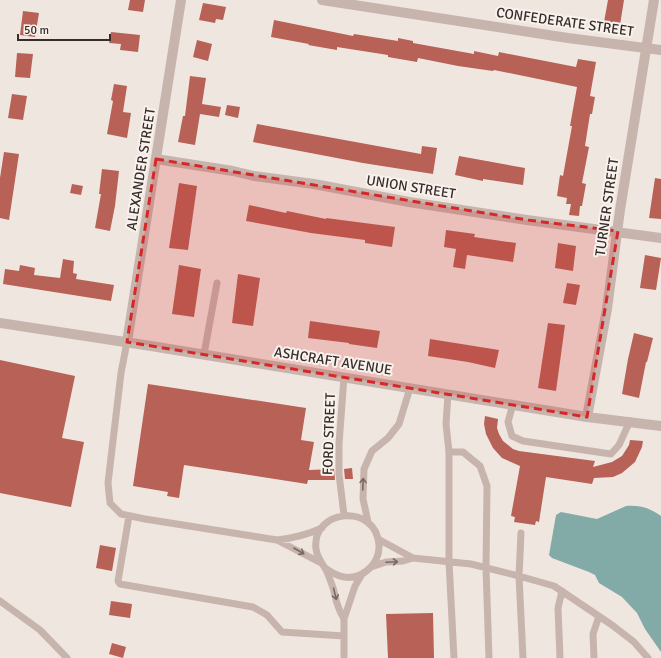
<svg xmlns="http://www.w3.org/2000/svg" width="661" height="658" font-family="Signika,sans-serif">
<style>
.water{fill:#82aaa6}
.building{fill:#b76157}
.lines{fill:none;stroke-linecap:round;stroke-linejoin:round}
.service{stroke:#c7b5ad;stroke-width:7}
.minor{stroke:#c7b5ad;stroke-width:10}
.oneway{stroke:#776a66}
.marked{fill:#d62828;fill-opacity:0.2;stroke:#d62828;stroke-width:3;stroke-dasharray:8 5;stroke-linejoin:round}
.labels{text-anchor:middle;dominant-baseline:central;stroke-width:4;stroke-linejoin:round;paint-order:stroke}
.street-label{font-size:14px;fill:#362d2b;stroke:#f8f1ec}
</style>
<rect width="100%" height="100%" fill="#f0e6e0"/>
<!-- water -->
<path class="water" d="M626,506c14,-1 24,2 35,10v136l-16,-23 -8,-16 -15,-16 -23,-14 -4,-8 -6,-3 -37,-14 -3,-3 7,-40 5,-3 36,7z"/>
<!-- building -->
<path class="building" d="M130,0h15l-2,12 -15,-2z
M608,0h16l-4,25 -16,-3z
M203,3l23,4 -3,13 -7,-1 -1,4 -16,-3z
M23,11l16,2 -4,24 -15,-2z
M274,20l79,16 1,-2 44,7v-3l15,3v2l61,11v-3l24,5 1,-4 77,15 2,-8 18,3 -6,34 5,1 -3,17h-2l-5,32 4,1 -7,36 4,1 -4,22h-2l-1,10 -10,-1 2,-11h-5l1,-6 -10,-2 3,-21 3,1 9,-50h-2l7,-39 -83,-17 -1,1 -35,-5 -40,-8 -1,4 -29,-5v-2l-51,-8v3l-29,-5 1,-1 -38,-7z
M111,32l29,3 -2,17 -18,-2 1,-6 -12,-1z
M197,40l15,4 -4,17 -15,-4z
M17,53l16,1 -3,24 -15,-1z
M190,76l16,2 -4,26 19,3 -2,10 -19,-3 -5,31 -17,-3 5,-26h2z
M114,84l13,2 -4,26 8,1 -4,25 -20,-4 6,-33 -2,-1z
M12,94l15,2 -4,24 -15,-2z
M227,105l13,2 -2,11 -13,-3z
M257,124l164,30 1,-8 15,2 -4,26 -70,-11 -110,-21z
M4,152l15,2 -10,66 -9,-2v-40z
M459,156l66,12 -2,17 -40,-6v2l-28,-6z
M102,169l17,2 -4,35 -5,25 -15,-3 6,-34h-2z
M655,178l6,1v40l-12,-1z
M179,183l18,3 -9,64 -19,-2z
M72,184l11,2 -2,9 -11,-2z
M249,205l37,8 1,-2 39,8v-1l69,9 -3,20 -27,-4v-3l-54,-7 -65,-12z
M446,230l29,4 -1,3 42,6 -3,19 -46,-7 -2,14 -12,-2 3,-18 -12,-2z
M558,243l18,3 -3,25 -18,-3z
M645,255l16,3 -5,32 -16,-2z
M63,259l11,2 -1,12 4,1 -1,5 38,6 -3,16 -108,-17 2,-15 14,2 1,-6 15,3 -1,7 26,3z
M179,265l22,4 -7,48 -22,-3z
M238,274l22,4 -7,48 -21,-3z
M567,283l13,2 -4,20 -13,-2z
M310,321l70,10 -3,17 -28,-4v-1l-41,-5z
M548,323l17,2 -9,66 -18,-3z
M634,333l19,5 -6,24h-1l-7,36 -17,-4 6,-35z
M430,339l69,11 -4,18 -27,-6 -40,-6z
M0,360l75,16 -13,62 22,4 -13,65 -71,-14z
M148,384l158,24 -5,32 13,2 -5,28 25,-1 1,11h-27l-1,4 -123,-19 -5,33 -12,-2 1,-4 -35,-6z
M485,416l13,3 -1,9 2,6 4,7 10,8 6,2 76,10 -2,6 19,-5 10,-6 7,-11 1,-5 13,1 -1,6 -7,15 -13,11 -9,4 -19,1 -2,6 -46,-7 -7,45 -3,-1 -1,4 -21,-3 1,-5 -4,-1 9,-50 -18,-8 -9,-10 -7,-14 -2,-10z
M352,468l1,11h-8l-1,-10z
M100,545l16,3 -4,23 -16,-3z
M111,601l21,3 -2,14 -21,-3z
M433,613l1,45h-46l-2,-44z
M112,643l14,4 -3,11 -14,-4z"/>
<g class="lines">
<!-- service -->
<path class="service" d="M127,342l-6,31 -13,110 2,20 11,11 24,5 132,21c17,-2 30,-5 45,-12
M204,354l13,-71
M448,394l-2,30 3,28v110l5,96
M513,404l-5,18 4,14 11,5 88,13 8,-9 11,-24
M449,452h14l17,14 7,20 -1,82 3,90
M344,515l-5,-41v-30l5,-67
M129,516l-11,65 2,3 133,23 14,8 15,17 62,4
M368,522l-5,-23 1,-30 8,-18 16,-13 11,-14 11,-36
M521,533l-2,43 4,82
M378,539l35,19 58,6 48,12 35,10 58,39 22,17 14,16
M277,540l44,23
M371,567l15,-5 17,-1 10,-3
M325,568c6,4 11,8 19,9 19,3 36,-14 35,-32 -3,-43 -68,-36 -63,4 1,8 5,13 9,19 3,5 5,12 7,17 3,7 3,14 6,21 1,4 4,9 6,13
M0,601l40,29 27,28
M344,658v-39l11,-33 8,-13
M560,658l-2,-50 4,-17
M594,658l-1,-24 6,-18"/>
<!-- minor -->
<path class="minor" d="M322,0l246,38 93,12
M156,159l77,12 21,5 60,8 95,18 118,18 134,18
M0,323l151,23 436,71 74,9
M127,342l54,-342
M587,417l20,-108 13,-99 34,-210"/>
</g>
<!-- one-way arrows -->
<defs><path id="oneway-shaft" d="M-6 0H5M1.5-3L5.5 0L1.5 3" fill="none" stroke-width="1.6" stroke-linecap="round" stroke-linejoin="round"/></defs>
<g class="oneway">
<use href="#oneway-shaft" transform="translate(363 484) rotate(-88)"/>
<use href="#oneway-shaft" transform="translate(299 551) rotate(30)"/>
<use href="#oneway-shaft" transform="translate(392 562) rotate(-3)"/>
<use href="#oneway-shaft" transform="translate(335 594) rotate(76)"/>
</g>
<!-- marked area -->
<path class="marked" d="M156,159l371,61 91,11 -31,186 -460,-75z"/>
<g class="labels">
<!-- street labels -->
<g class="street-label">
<text transform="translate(565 22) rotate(8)">CONFEDERATE STREET</text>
<text transform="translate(141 169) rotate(-81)">ALEXANDER STREET</text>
<text transform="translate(411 187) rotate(9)">UNION STREET</text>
<text transform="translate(607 207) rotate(-82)">TURNER STREET</text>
<text transform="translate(333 361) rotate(9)">ASHCRAFT AVENUE</text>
<text transform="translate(329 434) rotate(-88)">FORD STREET</text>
</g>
</g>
<!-- scale -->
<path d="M18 34v6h92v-6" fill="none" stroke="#362d2b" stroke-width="2"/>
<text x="24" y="34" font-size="12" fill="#362d2b" stroke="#f8f1ec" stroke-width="3" paint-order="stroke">50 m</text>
</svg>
